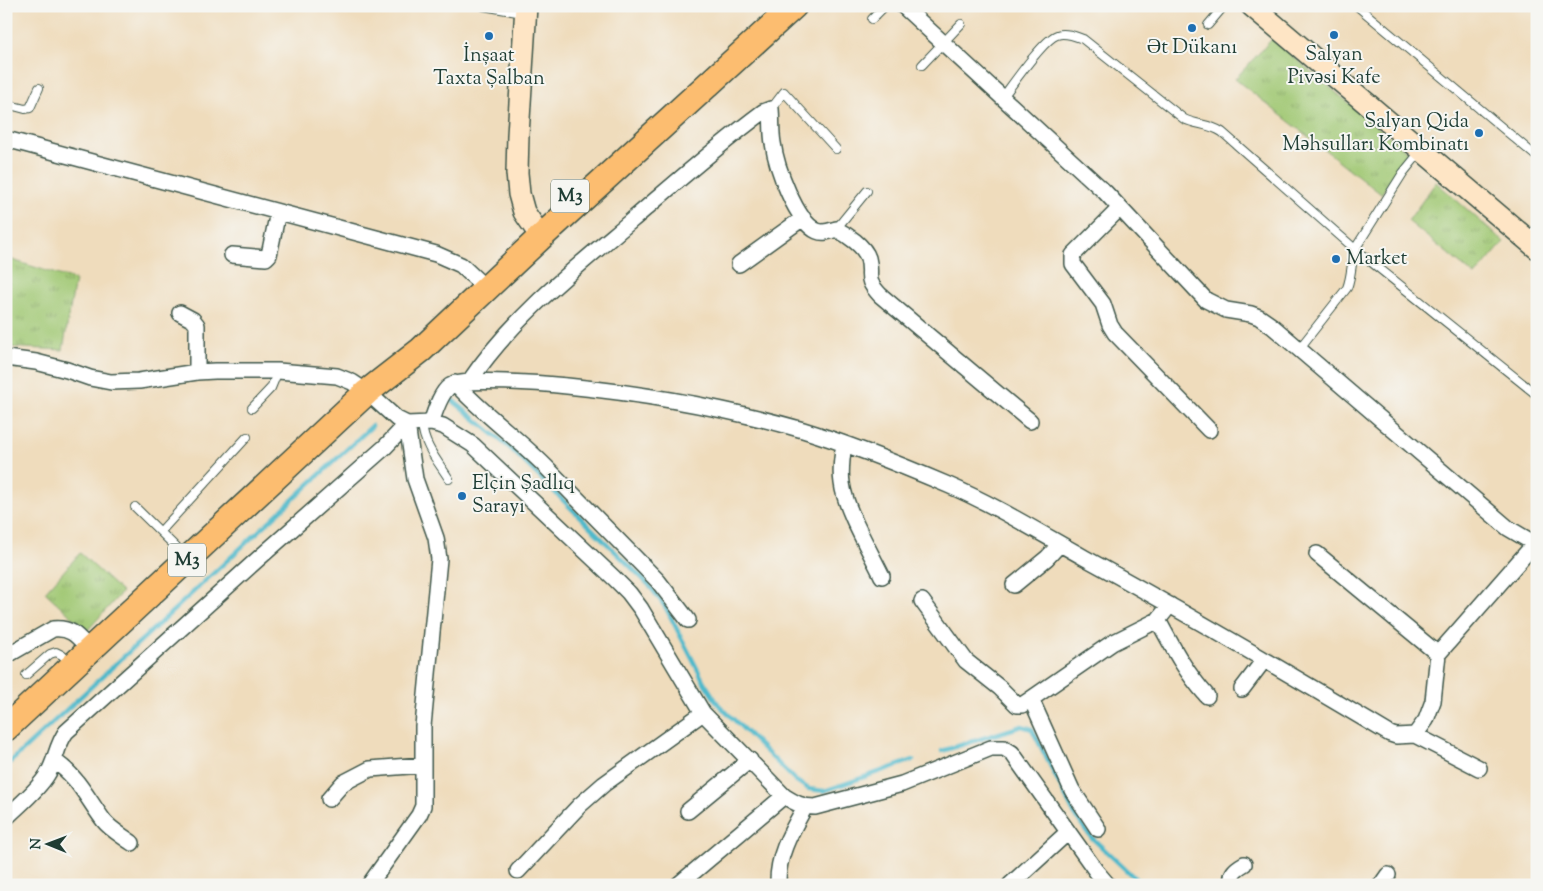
<svg xmlns="http://www.w3.org/2000/svg" width="1543" height="891" font-family="'Sorts Mill Goudy',serif">
<style>
.grass{fill:url(#grass-tufts);stroke:#608254}
.lines{fill:none;stroke-linecap:round;stroke-linejoin:round}
.stream{stroke:#4fb9cb;stroke-width:4.5}
.lane-casing{stroke:#3e5548;stroke-width:10}
.street-casing{stroke:#3e5548;stroke-width:18}
.secondary-casing{stroke:#3e5548;stroke-width:24}
.primary-casing{stroke:#3e5548;stroke-width:28}
.lane{stroke:#fff;stroke-width:8}
.street{stroke:#fff;stroke-width:15}
.secondary{stroke:#fee5c5;stroke-width:21}
.primary{stroke:#fcbd6f;stroke-width:25}
.poi-dot{fill:#1f6fb2;stroke:#f6f6f2;stroke-width:2}
.labels{text-anchor:middle;dominant-baseline:central;stroke-width:4;stroke-linejoin:round;paint-order:stroke}
.shield{fill:#f6f6f2;stroke:#60746d;stroke-width:1}
.shield-label{font-size:19px;font-weight:bold;fill:#1f3d34}
.poi-label{font-size:20px;fill:#1f3d34;stroke:#f6f6f2}
</style>
<defs>
<pattern id="grass-tufts" width="24" height="20" patternUnits="userSpaceOnUse" patternTransform="scale(1.25)"><rect width="24" height="20" fill="#a0c873"/><path d="M3 7l-1-3M5 7V3M7 7l1-3M15 17l-1-3M17 17v-4M19 17l1-3" fill="none" stroke="#82a45f"/></pattern>
</defs>
<rect width="100%" height="100%" fill="#f6f6f2"/>
<filter id="ink" filterUnits="userSpaceOnUse"><feTurbulence type="fractalNoise" baseFrequency=".02" numOctaves="2"/><feDisplacementMap in="SourceGraphic" scale="10" xChannelSelector="R" yChannelSelector="G"/><feConvolveMatrix kernelMatrix="1 2 1 2 8 2 1 2 1" color-interpolation-filters="sRGB"/></filter>
<filter id="wash" filterUnits="userSpaceOnUse"><feTurbulence type="fractalNoise" baseFrequency=".0096" numOctaves="4" result="noise"/><feDisplacementMap in="SourceGraphic" scale="20" xChannelSelector="R" yChannelSelector="G"/><feGaussianBlur stdDeviation="1.12" result="paint"/><feColorMatrix in="noise" values="0 0 0 0 0 0 0 0 0 0 0 0 0 0 0 0 0 1.4 0 .05"/><feComposite in="paint" operator="in"/></filter>
<g filter="url(#wash)">
<rect width="100%" height="100%" fill="#efdcbc"/>
<!-- grass -->
<path class="grass" d="M1272,39l138,115 -29,40 -146,-115z
M1436,182l68,60 -29,34 -67,-55z
M6,258l69,22 -12,70 -57,-3z
M80,553l42,39 -35,39 -42,-39z"/>
<g class="lines">
<!-- stream -->
<path class="stream" d="M451,399l60,50 138,136 17,23 38,74 14,22 78,77 13,8 15,2 89,-31
M942,751l80,-25 10,3 43,86 15,21 52,49
M6,766l366,-340"/>
</g>
</g>
<g filter="url(#ink)">
<g class="lines">
<defs>
<path id="lane" d="M483,6l40,7
M1357,6l180,151
M872,19l13,-13
M1208,25l16,-19
M922,65l39,-41
M1003,97c9,-12 41,-58 54,-62 8,-3 18,1 26,4l101,80c13,6 26,5 38,13l133,117 182,146
M6,104l19,5 5,-1 9,-20
M771,109l13,-17 52,57
M836,229l31,-38
M1528,238l9,-10
M1299,349l48,-61c5,-13 4,-26 8,-39l48,-76 17,-21
M252,408l19,-20 7,-17
M422,424c2,22 15,36 27,55
M135,507l50,49
M161,531l86,-94
M26,675l24,-21 6,-2 6,3 8,8"/>
<path id="street" d="M903,6l202,186 101,108 20,10 25,4 8,3 13,9 236,202 29,17
M6,139l430,115 25,11 17,16
M1119,209l-46,46v9l30,40 7,21 5,8 94,97
M232,255l34,3 3,-3 9,-43
M739,264l64,-46
M180,313l13,7 4,5v47
M6,358l30,4 31,8 23,8 21,4 28,-1 58,-9 18,-1h63l59,5 15,6 15,10 30,27 10,5 24,-1 12,3 30,19 141,133 15,15 12,16 62,104 81,83c11,7 18,11 31,11l87,-23 89,-36h13l8,5 84,118 12,14
M469,382c43,-64 104,-112 162,-161 43,-37 86,-75 132,-109l8,-3c1,11 0,23 2,34 3,23 23,79 44,88 7,3 13,0 19,-2 12,6 28,17 32,29 5,19 -5,19 12,37l150,126
M455,383c29,32 64,56 94,87l109,111 30,39
M431,423c4,-11 9,-30 19,-37 13,-9 98,-2 117,0 80,8 159,22 236,44 49,15 98,35 145,55 47,20 92,48 137,73 103,56 204,116 305,176l6,2 19,-1 64,33
M844,444c-2,13 -4,26 -2,39 3,26 28,68 40,93
M1317,554l121,100 99,-113
M1014,585l33,-27 13,-14
M922,601l44,60 34,27 17,17h5l9,-6
M1158,620c16,30 27,51 49,76
M6,656l47,-27c19,-2 25,8 37,21
M1242,689l22,-29
M1415,735l11,-15 7,-19 5,-47
M54,761c23,14 34,39 50,60 7,9 19,15 28,22
M329,799l14,-16 27,-14 53,-4
M688,811l62,-51
M6,818c14,-14 31,-27 41,-43 9,-14 9,-29 19,-43l192,-173 127,-112 22,-23
M1098,829l-26,-39 -41,-91 81,-56 46,-23 12,-15
M518,871l62,-66 24,-21 99,-71
M369,885l50,-70 4,-9v-80l16,-167 -3,-21 -21,-59 -8,-55
M678,885l106,-89
M778,885c-1,-30 13,-53 27,-78
M1010,885l58,-53
M1233,885c-4,-11 2,-16 11,-21
M1381,885l7,-10"/>
<path id="secondary" d="M526,6l-8,129 -1,38 2,21 5,18 11,16
M1252,6l285,242"/>
<path id="primary" d="M6,728l361,-336 54,-42 121,-114 252,-230"/>
</defs>
<!-- lane casing -->
<use href="#lane" class="lane-casing"/>
<!-- street casing -->
<use href="#street" class="street-casing"/>
<!-- secondary casing -->
<use href="#secondary" class="secondary-casing"/>
<!-- primary casing -->
<use href="#primary" class="primary-casing"/>
<!-- lane -->
<use href="#lane" class="lane"/>
<!-- street -->
<use href="#street" class="street"/>
<!-- secondary -->
<use href="#secondary" class="secondary"/>
<!-- primary -->
<use href="#primary" class="primary"/>
</g>
</g>
<!-- markers -->
<g class="poi-dot">
<circle cx="1192" cy="28" r="5"/>
<circle cx="1334" cy="35" r="5"/>
<circle cx="489" cy="36" r="5"/>
<circle cx="1479" cy="133" r="5"/>
<circle cx="1336" cy="259" r="5"/>
<circle cx="462" cy="496" r="5"/>
</g>
<g class="labels">
<!-- shield labels -->
<g class="shield">
<rect x="551" y="179.5" width="38" height="33" rx="4"/>
<rect x="168" y="543.5" width="38" height="33" rx="4"/>
</g>
<g class="shield-label">
<text x="570" y="196">M3</text>
<text x="187" y="560">M3</text>
</g>
<!-- poi labels -->
<g class="poi-label">
<text x="1192" y="48">Ət Dükanı</text>
<text x="1334" y="55">Salyan<tspan x="1334" dy="23">Pivəsi Kafe</tspan></text>
<text x="489" y="56">İnşaat<tspan x="489" dy="23">Taxta Şalban</tspan></text>
<text x="1469" y="122" text-anchor="end">Salyan Qida<tspan x="1469" dy="23">Məhsulları Kombinatı</tspan></text>
<text x="1346" y="259" text-anchor="start">Market</text>
<text x="472" y="484" text-anchor="start">Elçin Şadlıq<tspan x="472" dy="23">Sarayı</tspan></text>
</g>
</g>
<!-- margin -->
<rect width="1543" height="891" fill="none" stroke="#f6f6f2" stroke-width="25"/>
<!-- north arrow -->
<g transform="translate(48 844) rotate(271)" stroke="#f6f6f2" stroke-width="4" paint-order="stroke">
<path d="M0-4L9 19L0 12L-9 19Z" fill="#1f3d34"/>
<text y="-8" font-size="14" font-weight="bold" text-anchor="middle" fill="#1f3d34">N</text>
</g>
</svg>
